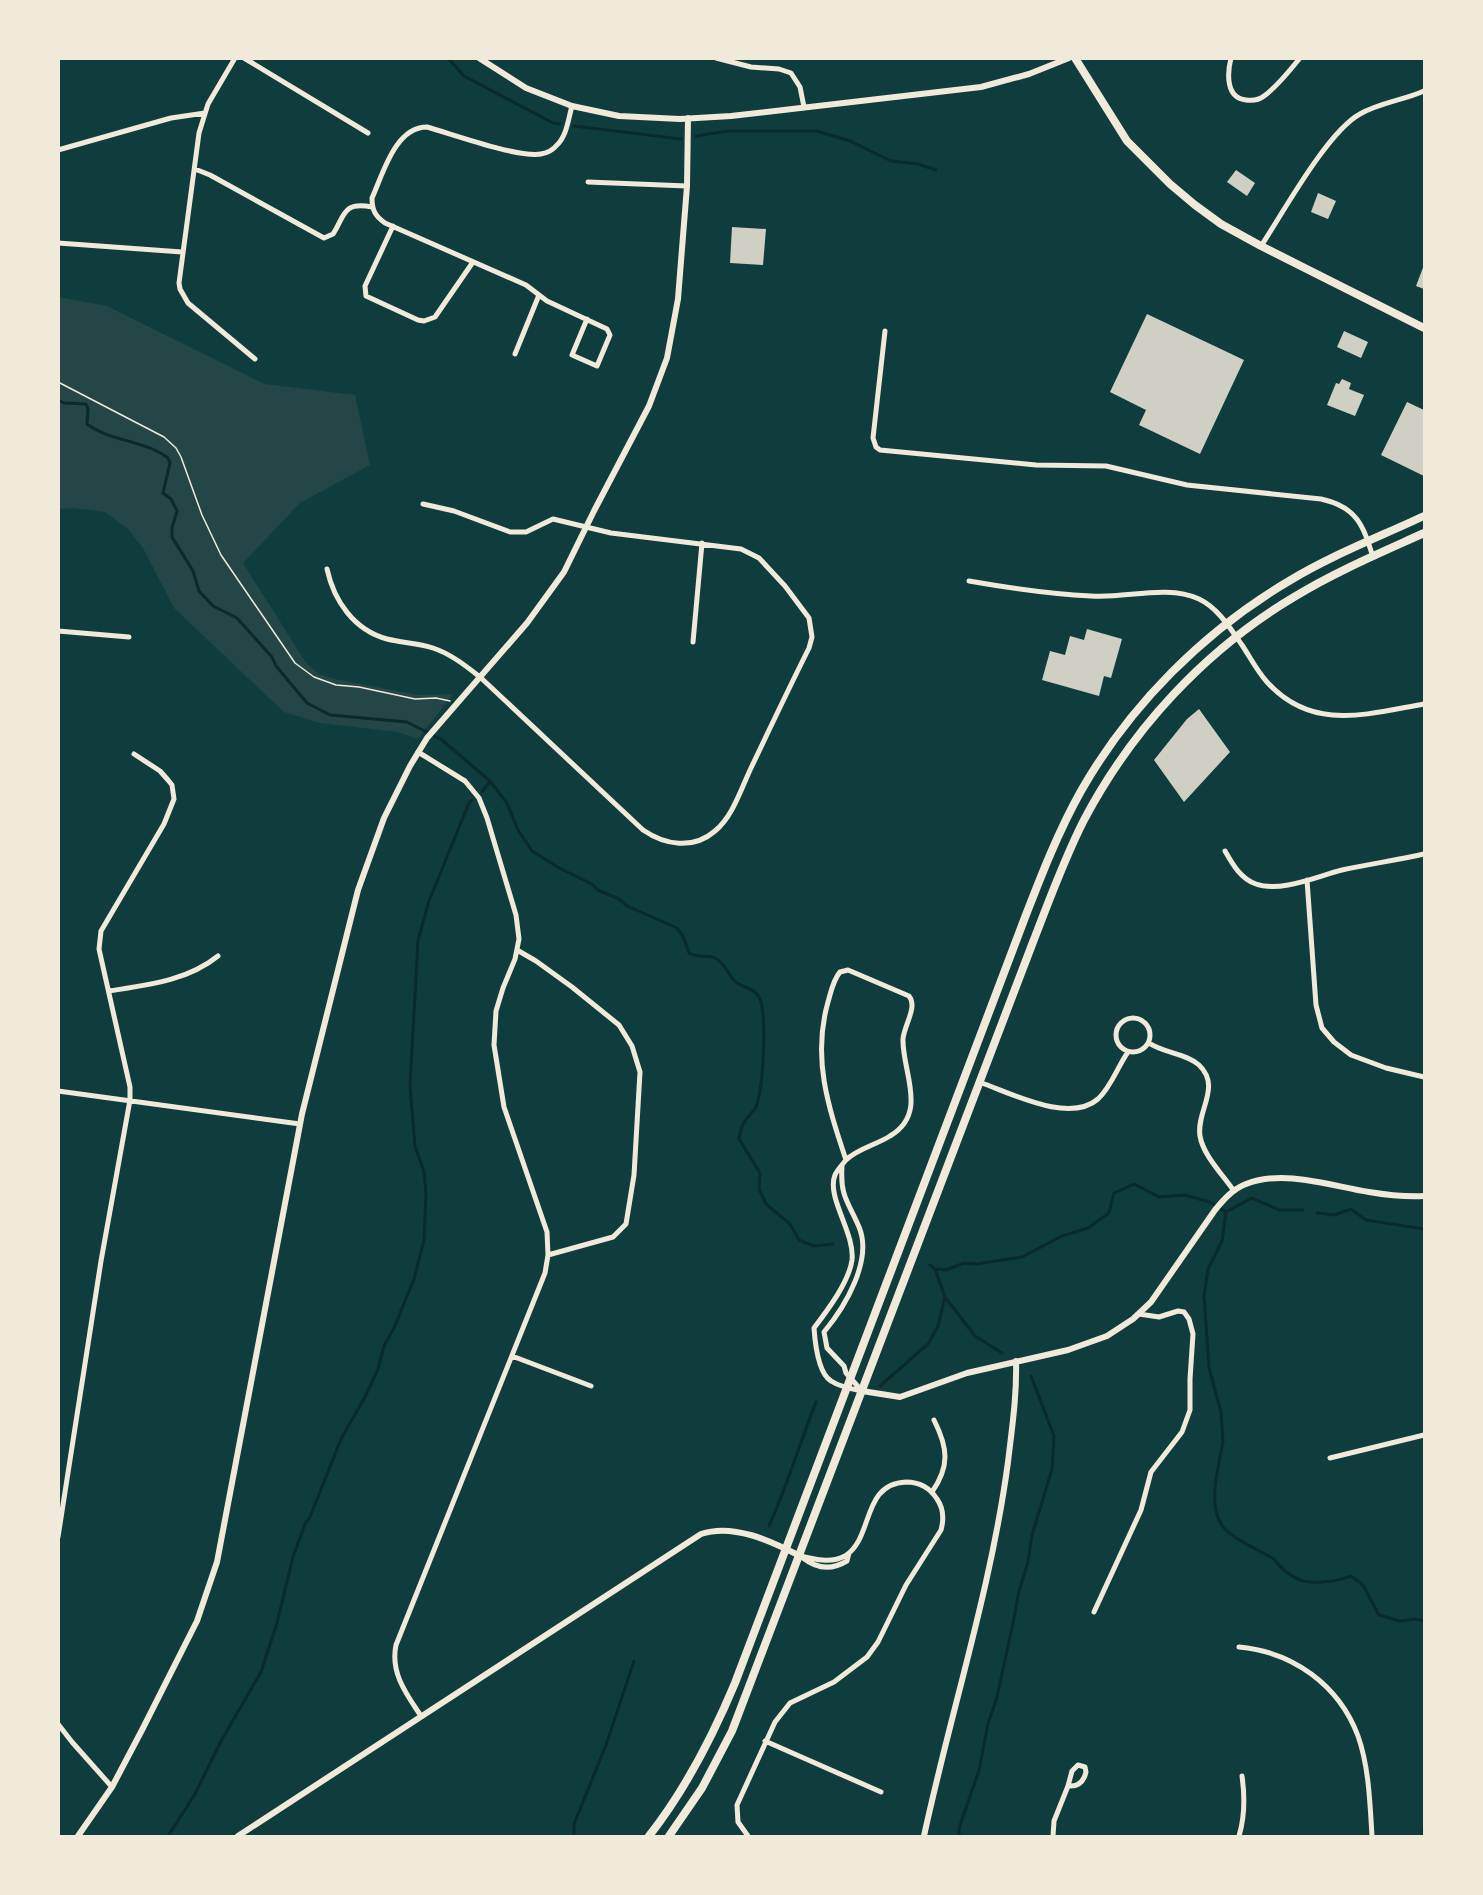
<svg xmlns="http://www.w3.org/2000/svg" width="1483" height="1895" font-family="'Asap Condensed',sans-serif">
<style>
.green{fill:#244646}
.lines{fill:none;stroke-linecap:round;stroke-linejoin:round}
.stream{stroke:#0a2a2b;stroke-width:3}
.building{fill:#cfcfc3}
.path{stroke:#f1e9da;stroke-width:1.5}
.minor{stroke:#f1e9da;stroke-width:5}
.tertiary{stroke:#f1e9da;stroke-width:6}
.primary{stroke:#f1e9da;stroke-width:8}
</style>
<rect width="100%" height="100%" fill="#0f3d3e"/>
<!-- green -->
<path class="green" d="M58,297l49,9 157,78 91,11 15,70 -70,38 -57,60 63,100 13,11 15,5 85,16 34,-1 -35,45 -20,-7 -78,-9 -36,-11 -110,-104 -31,-60 -15,-19 -23,-17 -32,-4 -14,1z"/>
<g class="lines">
<!-- stream -->
<path class="stream" d="M448,58l16,18 89,47 7,1
M574,126l107,13
M696,136l32,-5h89l33,10 41,20 27,3 18,6
M58,400l6,3 22,1 2,5 -1,15c24,18 58,16 81,34l2,5 -7,30 8,6 6,12 -5,17v9l21,34 6,20 14,15 24,12 35,39 4,9 31,37 23,12 77,7 35,18 48,41 17,22 11,27 14,21 29,18 31,15 6,6 21,9 8,7 50,22 6,8 6,17c11,6 17,1 26,5 10,5 13,17 21,24 7,6 19,6 23,15 9,17 4,92 -3,110 -3,5 -8,9 -11,14 -4,5 -5,12 -6,18l21,34 -1,16 7,15 24,20 9,16 15,6 19,-2
M482,792l8,-11
M1226,1212l-4,29 -14,28 -4,27 5,72 12,44 2,29c-4,26 -18,69 3,89 9,10 35,21 48,29 6,8 16,17 26,21 11,5 40,1 51,-4l12,9 16,30 21,6 16,-2 8,2
M1226,1212l26,-14 27,12h24
M1317,1213l17,2 17,-6 15,11 58,9
M930,1265l5,4 11,1 18,-7 12,1 46,-7 40,-21 26,-8 21,-15 5,-20 20,-9 25,13 25,-2 26,7 16,10
M935,1269l10,28 30,39 27,17
M880,1386l48,-42 10,-18 7,-29
M769,1526c18,-40 31,-83 47,-124
M168,1836l27,-42 26,-53 40,-69 16,-49 16,-66 12,-33 5,-7 31,-78 24,-42 13,-28 6,-23 10,-18 20,-49 10,-39 2,-46 -2,-22 -9,-26 -5,-60 8,-146 11,-39 40,-98 3,-3
M574,1836v-12l32,-79 28,-84
M959,1836v-8l20,-58 9,-46 9,-27 16,-74 6,-32 9,-29 4,-27 20,-66 2,-33 -23,-60
M1423,1836l1,-8"/>
</g>
<!-- building -->
<path class="building" d="M1236,170l19,13 -8,13 -20,-14z
M1318,193l18,8 -8,18 -17,-7z
M732,227l34,2 -3,36 -33,-2z
M1424,265v24l-8,-3z
M1147,314l97,46 -44,94 -61,-29 7,-15 -36,-18z
M1344,331l24,11 -7,16 -24,-11z
M1342,379l9,4 -2,6 15,6 -9,21 -28,-11 9,-22 3,1z
M1407,402l17,8v66l-43,-21z
M1087,629l35,10 -11,39 -7,-2 -5,20 -57,-16 8,-29 15,4 5,-19 14,4z
M1199,709l31,43 -46,50 -30,-42 33,-41z"/>
<g class="lines">
<!-- path -->
<path class="path" d="M58,382l106,55 12,11 5,9 21,58 19,40 74,108 19,14 22,8 23,2 56,12 21,-1 14,3"/>
<!-- minor -->
<path class="minor" d="M235,58l-27,46 -9,29 -20,150 1,6 8,14 67,56
M244,58l124,75
M716,58l35,9 28,2 12,4 9,14 4,20
M1231,58c-4,16 -5,40 15,42 7,1 13,0 18,-4 14,-10 25,-25 36,-38
M572,106c-4,14 -5,29 -15,39 -4,5 -10,8 -16,9 -23,4 -89,-20 -114,-27 -32,0 -44,47 -55,71 0,12 3,18 13,25l141,62 21,16 60,28 3,6 -13,31 -25,-11 15,-36
M58,150l113,-32 34,-5
M195,169l15,6 114,63 9,-4c12,-18 9,-33 39,-27
M588,182l99,4
M393,226l-28,60 1,10 52,24 6,1 11,-4 38,-55
M58,243l124,9
M1261,246c22,-33 66,-114 99,-132 19,-11 44,-14 64,-23
M885,331l-12,107 3,9 4,3 156,15 70,1 81,19 134,14c36,8 42,26 52,58
M515,354l24,-59
M327,569c7,32 27,61 60,70 16,4 31,4 46,9 18,6 33,18 47,29l163,153c22,15 50,20 72,1 18,-15 26,-42 36,-63 19,-40 38,-80 58,-120l3,-11 -3,-19 -24,-32 -26,-28 -18,-9 -130,-16 -58,-14 -27,13h-16l-56,-21 -31,-7
M969,581c40,7 81,13 122,15 34,3 75,-12 108,3 19,9 31,29 43,46 8,12 15,26 25,37 45,50 100,32 157,22
M58,631l71,6
M693,642l9,-99
M418,752l47,29 14,17 8,20 29,97 3,24 -4,20 -12,29 -7,23 -2,34 10,62 43,125 1,23 -3,18 -149,372c-6,28 11,50 25,71
M1225,851c8,14 16,28 31,33 24,9 62,-8 86,-14 28,-6 55,-10 82,-16
M1307,880l9,125 6,23 12,14 17,13 35,13 38,9
M517,950l19,11 36,26 47,38 13,21 8,26 -6,103 -8,49 -13,13 -65,18
M848,970l61,26c9,11 -5,29 -6,43 -1,33 26,74 -13,97 -14,9 -33,13 -44,24 -18,-54 -34,-102 -18,-158 3,-10 5,-22 12,-30z
M109,991c38,-6 78,-10 109,-35
M1116 1035a17 17 0 1 1 34 0a17 17 0 1 1-34 0Z
M1149,1043c14,10 37,10 50,22 23,22 -3,46 1,71 3,19 23,39 34,55
M979,1082c32,11 90,42 119,17 13,-12 20,-33 30,-47
M58,1091l242,33
M846,1160c-4,5 -9,10 -11,15 -9,22 20,58 17,85 -3,22 -25,51 -38,68 1,14 4,45 17,53 9,6 21,8 31,10
M842,1166c-2,31 6,35 17,61 14,33 -14,80 -35,105l3,16 17,18 2,7 15,17
M512,1356l79,30
M1330,1458l94,-23
M932,1492c18,-26 16,-44 2,-72
M58,1537l43,-276 29,-161v-13l-31,-138 2,-18 63,-107 10,-25 -2,-14 -4,-5 -8,-9 -26,-17
M803,1558c14,11 29,12 44,3l2,-8
M1094,1612l47,-102 10,-38 31,-40 8,-22v-31l3,-45 -4,-15 -5,-7 -6,-1 -19,6 -20,-3
M1239,1647c54,5 100,38 119,89 11,31 12,68 14,100
M58,1724l14,18 40,45
M765,1741l116,51
M748,1836l-10,-14 -1,-17 38,-83 15,-19 44,-21 33,-25 11,-15 28,-57 35,-55c3,-11 3,-21 -4,-31 -7,-11 -18,-17 -31,-17 -45,2 -32,56 -61,74 -15,8 -30,3 -45,0
M1053,1836l1,-15 14,-35 4,-15 6,-6 7,2 1,5c-2,9 -7,15 -18,14
M1239,1836c6,-20 6,-39 3,-60"/>
<!-- tertiary -->
<path class="tertiary" d="M479,58l47,30 46,18 47,10 61,3 51,-3 250,-29 48,-13 40,-16
M862,1391l38,6 67,-24 101,-23 39,-14 26,-17 18,-17 64,-92c9,-11 18,-21 31,-26 38,-15 85,2 123,8 18,3 37,5 55,4
M78,1836l34,-49 30,-57 55,-109 20,-59 85,-448 56,-224 26,-72 26,-52 17,-28 100,-115 37,-51 30,-61 55,-105 18,-48 11,-59 9,-113 1,-68
M238,1836l463,-302c32,-11 70,7 99,22
M924,1836c27,-125 67,-247 84,-374 4,-34 9,-67 8,-101"/>
<!-- primary -->
<path class="primary" d="M1075,58l52,83 43,43 25,21 26,19 40,22 163,82
M649,1836c37,-47 63,-98 86,-153l289,-763c17,-44 34,-88 57,-129 49,-86 123,-160 208,-210 43,-26 90,-44 135,-65
M669,1836l33,-48 30,-57 301,-789c16,-41 31,-83 51,-122 48,-91 121,-170 210,-223 41,-25 86,-44 130,-64"/>
</g>
<!-- border -->
<rect width="1483" height="1895" fill="none" stroke="#f1e9da" stroke-width="120"/>
</svg>
